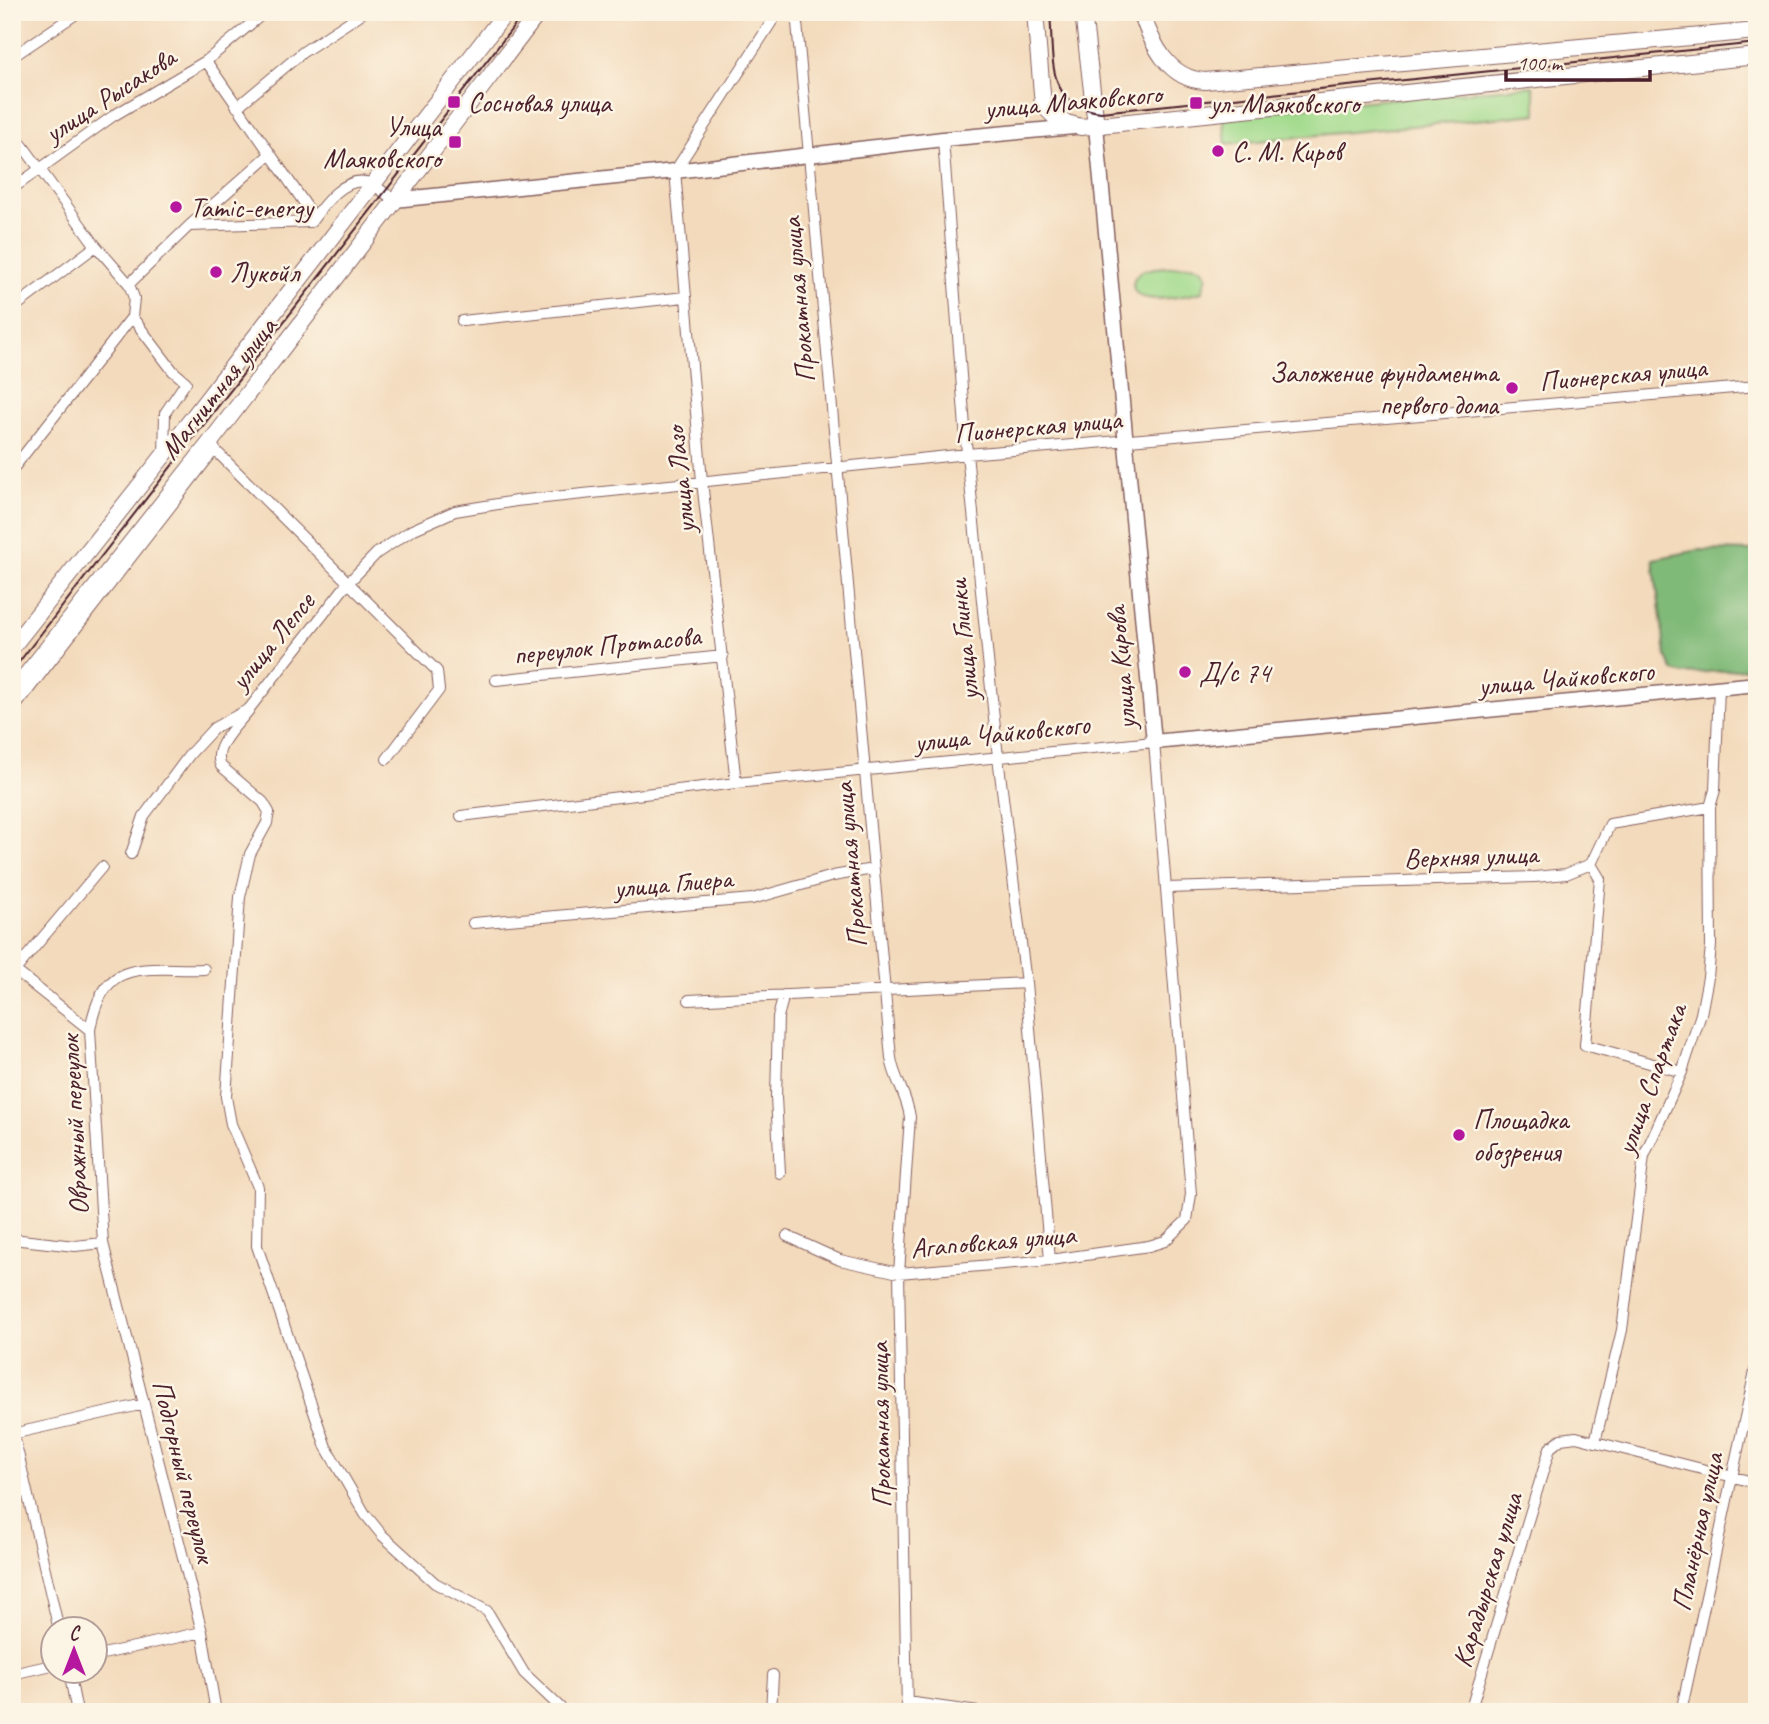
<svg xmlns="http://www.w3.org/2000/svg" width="1769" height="1724" font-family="Caveat,sans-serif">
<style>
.green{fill:#a1da8c;stroke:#767c5c;stroke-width:2}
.forest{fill:#80ba78;stroke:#656c52;stroke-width:2}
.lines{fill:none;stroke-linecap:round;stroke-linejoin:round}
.minor-casing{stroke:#85605e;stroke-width:12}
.secondary-casing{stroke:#85605e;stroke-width:17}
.primary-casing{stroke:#85605e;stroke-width:18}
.minor{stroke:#fff;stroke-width:10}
.secondary{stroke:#fff;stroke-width:14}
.primary{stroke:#fff;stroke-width:16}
.tram{stroke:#4a1f2b;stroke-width:2}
.poi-dot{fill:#b5179e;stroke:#fcf5e5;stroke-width:2.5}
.labels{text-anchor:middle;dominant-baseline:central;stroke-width:5;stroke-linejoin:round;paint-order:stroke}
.street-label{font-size:28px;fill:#4a1f2b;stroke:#fcf5e5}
.poi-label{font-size:28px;fill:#4a1f2b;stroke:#fcf5e5;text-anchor:start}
</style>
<rect width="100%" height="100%" fill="#fcf5e5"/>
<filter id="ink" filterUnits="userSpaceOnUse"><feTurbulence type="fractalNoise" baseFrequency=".0143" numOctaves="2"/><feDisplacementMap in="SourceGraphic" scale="14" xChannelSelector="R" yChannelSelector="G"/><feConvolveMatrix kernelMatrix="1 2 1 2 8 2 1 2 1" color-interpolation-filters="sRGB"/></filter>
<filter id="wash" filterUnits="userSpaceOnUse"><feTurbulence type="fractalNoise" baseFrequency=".00686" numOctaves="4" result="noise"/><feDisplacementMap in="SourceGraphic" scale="28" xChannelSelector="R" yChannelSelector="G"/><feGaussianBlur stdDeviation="1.57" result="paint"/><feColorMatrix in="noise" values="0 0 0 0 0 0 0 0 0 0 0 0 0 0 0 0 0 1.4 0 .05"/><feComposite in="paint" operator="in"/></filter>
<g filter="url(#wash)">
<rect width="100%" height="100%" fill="#f3dabc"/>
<!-- green -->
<path class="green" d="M1533,86l4,28 -311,30 -3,-30z
M1193,265l9,3 5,8 -5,16c-16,4 -80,19 -67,-15l7,-6 13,-3z"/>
<!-- forest -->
<path class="forest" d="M1699,550l58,1v117l-73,6 -11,-3 -7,-16 -13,-96z"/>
</g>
<g filter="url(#ink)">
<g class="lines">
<defs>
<path id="minor" d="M796,12l95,1046c3,21 16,37 19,59l-11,156 8,439
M12,57l67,-45
M206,61l108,156
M237,107l66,-55 61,-40
M12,131l84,115 33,38 5,14 -2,19 41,54 13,11 -21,31 -1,42
M943,139l24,315 31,303 28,226 24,277
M12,189l101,-73 93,-55 59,-49
M189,226l122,-4c12,-17 36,-50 61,-38 7,4 15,11 22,16
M129,284l60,-58 80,-71
M12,309l84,-63
M462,321l223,-24
M209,444l228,227 2,19 -52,69
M12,470l120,-153
M496,680l227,-24
M249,710c-11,14 -38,38 -28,56l42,36 6,10 -2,11 -17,31 -10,43 -14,200 5,27 27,63 -1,59 69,201 39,67 17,21 53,48 52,28 37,62 41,39
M12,711l203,-262
M736,783l-34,-302 -27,-310 103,-159
M461,816l275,-33 418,-41 37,452 -4,26 -22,21 -16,5 -99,14 -151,13 -59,-13 -53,-24
M131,854l13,-38 46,-62 24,-26 35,-19 98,-125 30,-31 35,-23 43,-19 61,-10 451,-47 790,-68
M1591,864l19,-40 100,-17
M1167,888l368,-11 31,-3 25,-10 9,15 -15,166 97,27
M473,923l279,-24 81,-23 40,-7
M13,969l77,61
M204,969c-61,2 -101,-14 -114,61l13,213 99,389 14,80
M12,974l90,-107
M689,1000l337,-17
M780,1173l-4,-76 2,-80 6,-22
M12,1239l63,7 28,-3
M12,1427l47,203
M12,1434l132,-30
M1595,1442l27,-112 22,-174 38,-84 19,-58 7,-37 3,-31 -1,-139 5,-17 4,-103
M94,1656l108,-24
M69,1672l8,40
M12,1674l40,-9
M907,1702l71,10
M771,1712l2,-37
M1470,1712l80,-264 11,-9 15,-2 181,46
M1681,1712l76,-350"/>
<path id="secondary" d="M1096,126l58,616 603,-58
M394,200l281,-29 268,-32 131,-12"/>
<path id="primary" d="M1035,12l8,93 16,16 22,6 676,-71
M1083,12l13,114
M1141,12c11,32 27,67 64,69l552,-50
M12,647l152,-192 342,-443
M12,693l197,-249 330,-432"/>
</defs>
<!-- minor casing -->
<use href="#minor" class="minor-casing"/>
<!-- secondary casing -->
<use href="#secondary" class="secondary-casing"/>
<!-- primary casing -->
<use href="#primary" class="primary-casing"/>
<!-- minor -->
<use href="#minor" class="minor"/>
<!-- secondary -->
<use href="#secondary" class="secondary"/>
<!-- primary -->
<use href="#primary" class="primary"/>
<!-- tram -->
<path class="tram" d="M1050,12c4,45 -6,94 51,100l656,-69
M12,671l513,-659"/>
</g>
</g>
<!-- markers -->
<g class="poi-dot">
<rect x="447" y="95" width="14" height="14" rx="3.5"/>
<rect x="1189" y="96" width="14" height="14" rx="3.5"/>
<rect x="448" y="135" width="14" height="14" rx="3.5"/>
<circle cx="1218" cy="151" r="7"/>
<circle cx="176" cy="207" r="7"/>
<circle cx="216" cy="272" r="7"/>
<circle cx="1512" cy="388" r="7"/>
<circle cx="1185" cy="672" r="7"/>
<circle cx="1459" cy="1135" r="7"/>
</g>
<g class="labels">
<!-- street labels -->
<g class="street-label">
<text transform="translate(110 95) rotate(-33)">улица Рысакова</text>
<text transform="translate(1073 101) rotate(-5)">улица Маяковского</text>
<text transform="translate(798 300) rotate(-95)">Прокатная улица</text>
<text transform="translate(1623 374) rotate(-5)">Пионерская улица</text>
<text transform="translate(218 388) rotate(-52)">Магнитная улица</text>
<text transform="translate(1038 426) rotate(-5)">Пионерская улица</text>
<text transform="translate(680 480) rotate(-96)">улица Лазо</text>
<text transform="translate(963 640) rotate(-96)">улица Глинки</text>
<text transform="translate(272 641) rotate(-51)">улица Лепсе</text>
<text transform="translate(607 645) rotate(-6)">переулок Протасова</text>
<text transform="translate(1121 668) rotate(-95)">улица Кирова</text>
<text transform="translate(1566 678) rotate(-5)">улица Чайковского</text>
<text transform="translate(1002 733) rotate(-6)">улица Чайковского</text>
<text transform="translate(1471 856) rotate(-2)">Верхняя улица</text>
<text transform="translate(850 865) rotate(-95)">Прокатная улица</text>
<text transform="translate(673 883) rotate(-5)">улица Глиера</text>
<text transform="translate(1651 1079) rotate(-70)">улица Спартака</text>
<text transform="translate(74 1125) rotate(-93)">Овражный переулок</text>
<text transform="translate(993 1241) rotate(-5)">Агаповская улица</text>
<text transform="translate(880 1425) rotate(-91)">Прокатная улица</text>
<text transform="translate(184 1471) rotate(76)">Подгорный переулок</text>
<text transform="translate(1697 1532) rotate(-78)">Планёрная улица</text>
<text transform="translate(1487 1580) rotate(-73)">Карадырская улица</text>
</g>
<!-- poi labels -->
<g class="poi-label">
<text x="468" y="102">Сосновая улица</text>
<text x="1210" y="103">ул. Маяковского</text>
<text x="441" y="126" text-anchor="end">Улица<tspan x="441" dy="32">Маяковского</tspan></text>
<text x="1232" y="151">С. М. Киров</text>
<text x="190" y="207">Tamic-energy</text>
<text x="230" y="272">Лукойл</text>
<text x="1498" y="372" text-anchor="end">Заложение фундамента<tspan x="1498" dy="32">первого дома</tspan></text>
<text x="1199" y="672">Д/с 74</text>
<text x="1473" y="1119">Площадка<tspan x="1473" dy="32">обозрения</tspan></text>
</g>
</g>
<!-- margin -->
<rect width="1769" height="1724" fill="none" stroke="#fcf5e5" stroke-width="42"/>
<!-- north arrow -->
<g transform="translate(74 1650)"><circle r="33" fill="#fcf5e5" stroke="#b59f9b" stroke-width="2"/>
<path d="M0-5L12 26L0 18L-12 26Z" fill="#b5179e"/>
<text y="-10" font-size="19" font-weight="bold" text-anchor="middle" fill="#4a1f2b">С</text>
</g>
<!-- scale -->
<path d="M1506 70v10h144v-10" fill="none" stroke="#4a1f2b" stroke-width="3.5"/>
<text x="1517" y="70" font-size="21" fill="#4a1f2b" stroke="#fcf5e5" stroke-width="5" paint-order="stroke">100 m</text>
</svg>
